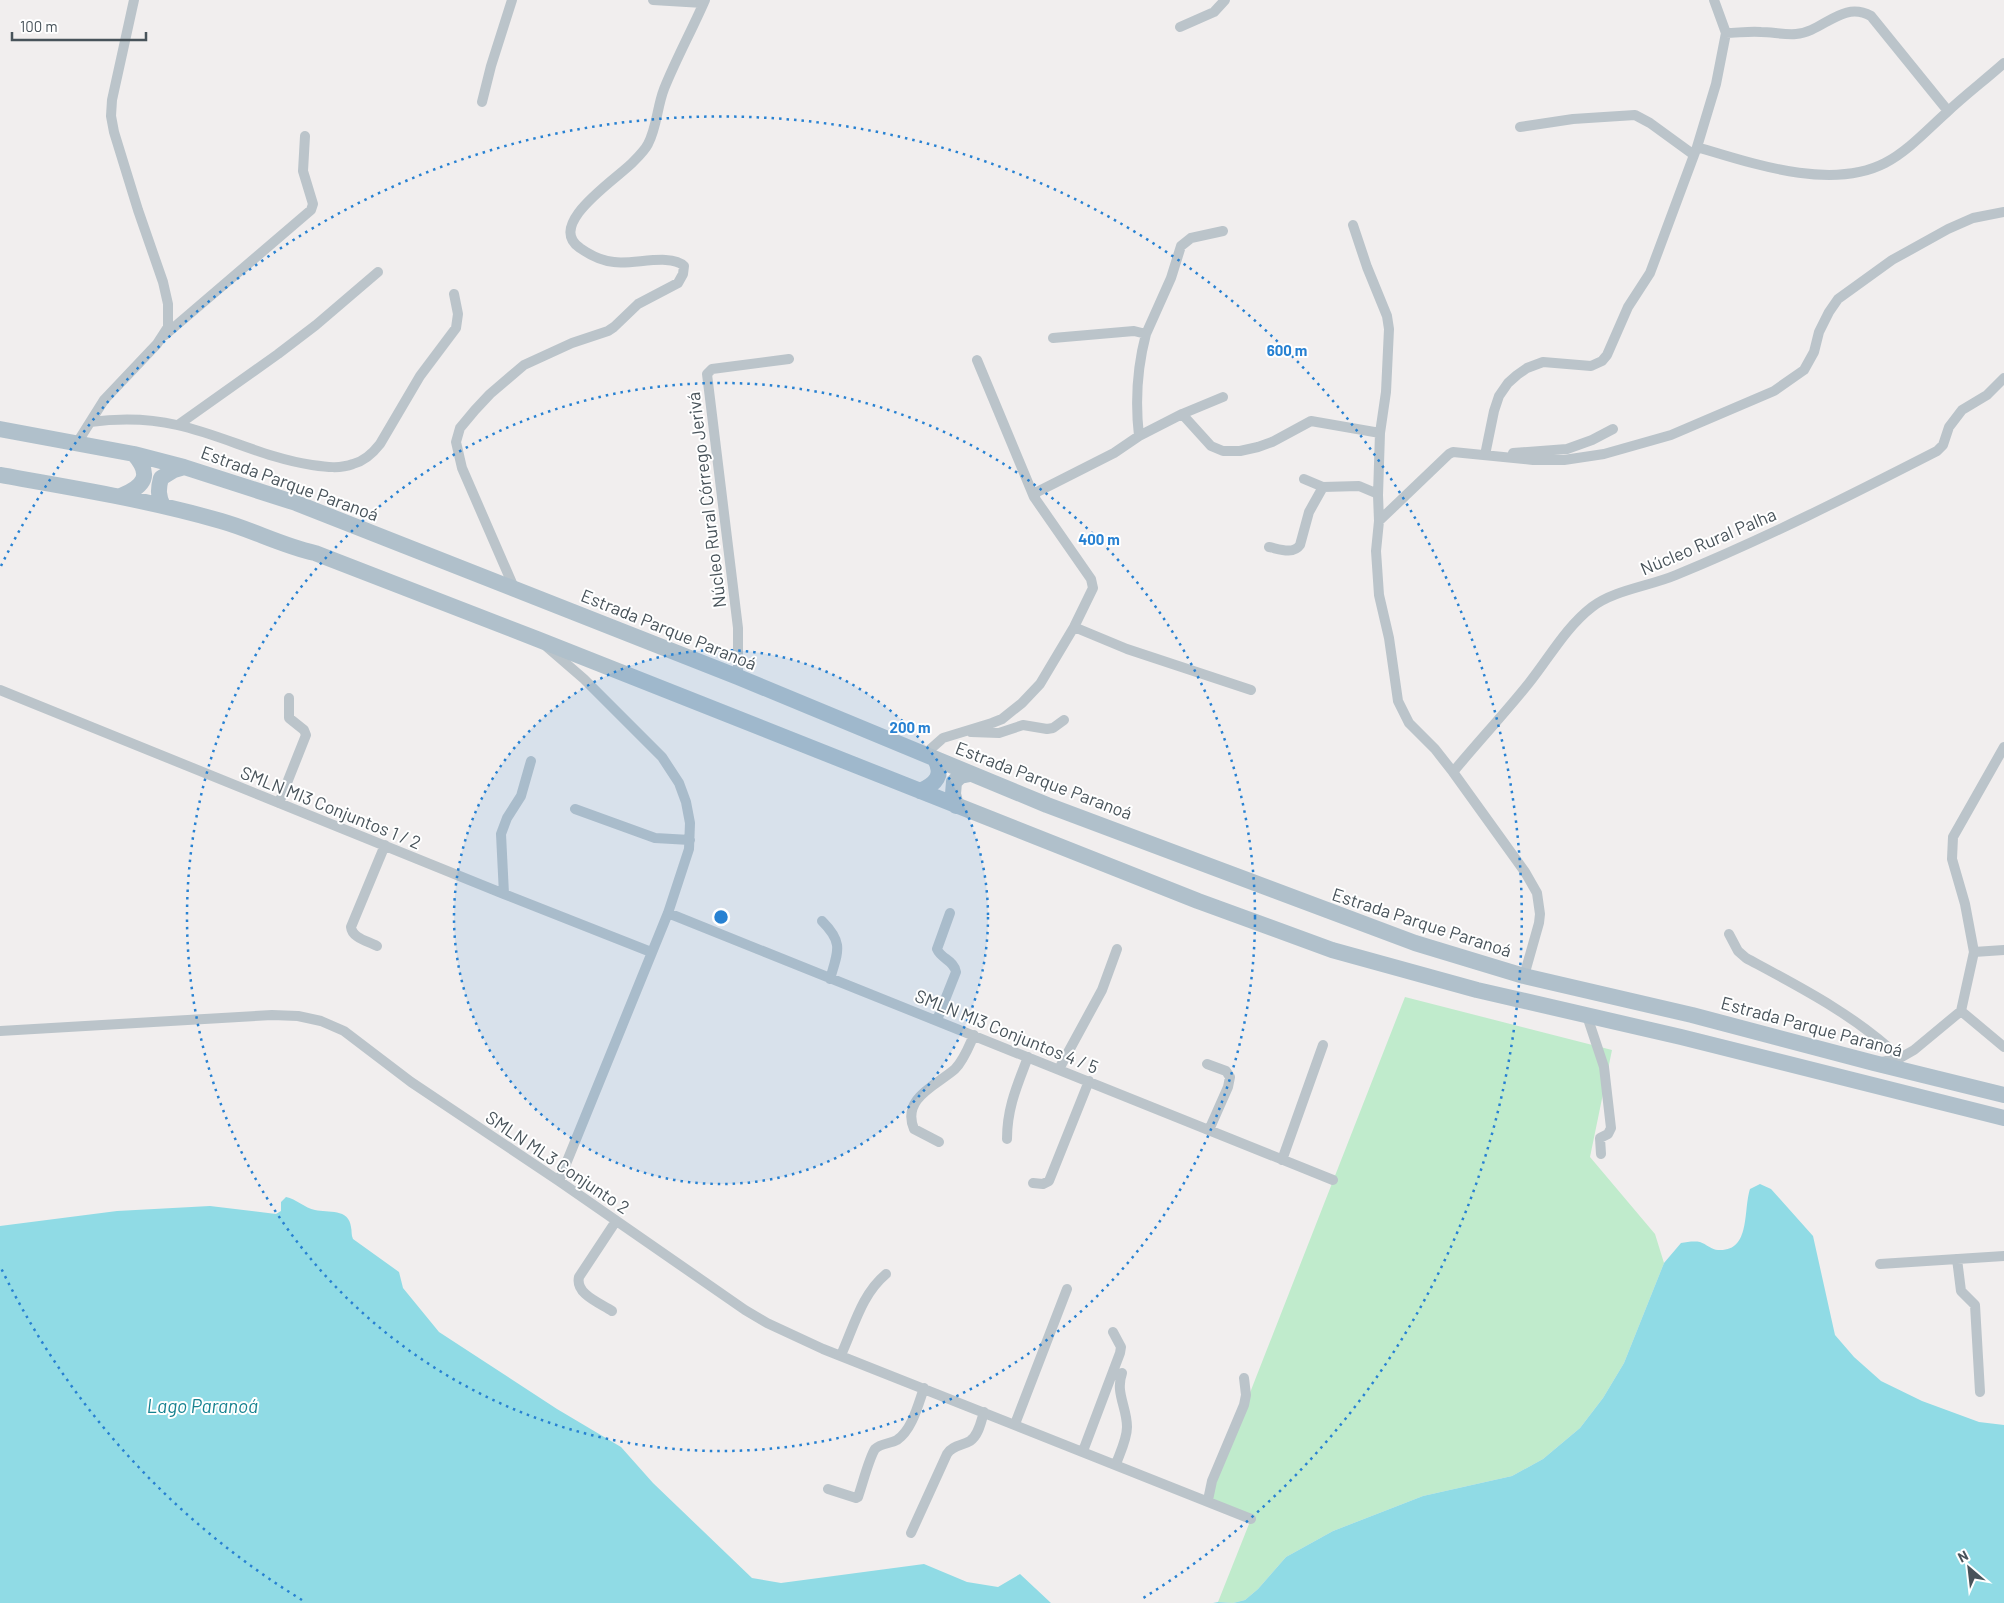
<svg xmlns="http://www.w3.org/2000/svg" width="2004" height="1603" font-family="Barlow,sans-serif">
<style>
.green{fill:#c0ebcc}
.water{fill:#90dbe5}
.lines{fill:none;stroke-linecap:round;stroke-linejoin:round}
.street{stroke:#bbc4ca;stroke-width:10}
.primary{stroke:#b0c0cb;stroke-width:16}
.ring{fill:none;stroke:#2781d2;stroke-width:2.5;stroke-dasharray:2.5 5}
.labels{text-anchor:middle;dominant-baseline:central;stroke-width:4;stroke-linejoin:round;paint-order:stroke}
.street-label{font-size:18px;fill:#48535a;stroke:#fff}
.water-label{font-size:19px;font-style:italic;fill:#168290;stroke:#fff}
.centre{fill:#2781d2;stroke:#fff;stroke-width:2.5}
.ring-label{font-size:15px;text-anchor:middle;font-weight:bold;fill:#2781d2;stroke:#fff;stroke-width:4;stroke-linejoin:round;paint-order:stroke}
</style>
<rect width="100%" height="100%" fill="#f1eeee"/>
<!-- green -->
<path class="green" d="M1405,997l207,53 -22,107 65,77 9,29 -40,100 -21,35 -23,30 -37,31 -31,17 -89,20 -90,35 -47,26 -28,32 -13,11 -12,3 -15,-1 33,-83 -43,-19z"/>
<!-- water -->
<path class="water" d="M1760,1184l11,5 42,47 22,99 19,22 27,24 41,20 57,21 25,3v178h-791l5,-1 15,1 12,-3 13,-11 28,-32 47,-26 90,-35 89,-20 31,-17 37,-31 23,-30 21,-35 40,-100 17,-20c6,-1 13,-2 19,-1 6,2 12,8 18,8 33,2 25,-39 32,-61z
M286,1197c10,2 19,11 29,13 13,3 34,-2 36,17 1,4 0,8 2,12l46,33 4,16 36,44 118,77 64,38 32,36 99,95 29,5 143,-19 43,18 31,5 22,-13 31,29h-1051v-377l117,-15 93,-5 66,8 5,-3v-9z"/>
<g class="lines">
<!-- street -->
<path class="street" d="M653,0l50,3
M1714,0l12,33
M1180,27l34,-15 11,-12
M1726,33c11,0 23,-2 35,-1 11,0 23,3 35,2 27,-2 46,-34 75,-18l77,95
M482,102l9,-36 21,-66
M1520,127l53,-8 62,-4 15,8 44,32
M1697,147c54,16 134,44 188,16 23,-12 42,-33 61,-50 19,-18 39,-33 58,-50
M1353,225l14,42 20,49 2,13 -3,63 -6,41 -2,62 1,26 -3,30 3,44 10,43 9,63 11,22 26,26 18,23 72,100 12,21 3,21 -1,9 -15,53
M1146,334l25,-56 10,-32 10,-8 32,-7
M165,335l146,-125 2,-6 -10,-33 2,-35
M977,360l57,137
M1182,414l29,32 12,5h17l18,-4 14,-5 39,-21 69,12
M90,422c30,-4 57,-4 87,3 46,10 87,33 135,40 14,2 28,4 41,-1 12,-3 20,-11 27,-20l40,-68 36,-48 2,-14 -4,-20
M178,425l100,-71 38,-29 62,-53
M1139,436l43,-22 41,-17
M77,443l27,-43 53,-56 11,-17v-23l-5,-22 -25,-72 -24,-78 -3,-16 1,-16 22,-100
M1513,453l54,-4 25,-9 21,-11
M1485,455l9,-44 5,-15 9,-13 9,-8 10,-7 16,-6 48,4 11,-5 5,-6 21,-48 22,-34 9,-24 38,-102 19,-63 10,-51
M1304,479l19,8
M1379,521l70,-67 4,-2 80,8h31l40,-6 67,-19 103,-44 30,-21 10,-18 5,-20 10,-20 9,-13 54,-39 56,-31 25,-11 31,-6
M1269,547c10,2 24,8 31,-2l9,-33 14,-25 36,-1 19,8
M515,590l-53,-122 -6,-26 4,-14 15,-18 15,-16 34,-29 48,-22 36,-12 6,-4 24,-23 40,-21 5,-9 1,-8c-13,-13 -51,-1 -70,-4 -12,-1 -24,-7 -34,-14 -36,-24 40,-71 54,-87 5,-5 11,-11 14,-17 9,-17 9,-37 16,-55 12,-30 28,-59 41,-89
M1074,627l53,22 124,41
M547,647l37,32 78,78 17,26 7,19 4,21 -1,26 -21,64 -109,268
M738,677v-49l-31,-254 5,-5 77,-10
M0,690l504,204 147,58
M971,732l28,1 24,-8 24,4 6,-1 11,-8
M925,754l18,-16 49,-15 10,-4 20,-16 18,-19 34,-57 19,-39 -2,-9 -57,-82 3,-5 77,-39 25,-17c-4,-35 -2,-68 7,-102l-12,-3 -81,7
M1453,772c25,-30 52,-59 76,-89 20,-25 37,-56 63,-76 22,-17 58,-21 84,-32 90,-37 175,-80 261,-124l6,-6 6,-18 13,-17 25,-15 17,-17
M279,803l27,-68 -2,-5 -15,-12v-20
M575,809l80,29 35,2
M504,894l-3,-60 6,-16 14,-22 10,-35
M668,913l665,267
M822,921c22,22 16,30 8,58
M1729,934l9,17 8,7c54,29 109,57 154,100
M377,946c-9,-5 -25,-8 -26,-19l34,-82
M1974,952l30,-2
M1961,1011l43,36
M1587,1016l17,51 7,61 -3,6 -8,4 1,16
M937,1020l19,-48c-2,-12 -15,-13 -19,-23l13,-36
M0,1031l272,-16 26,1 23,5 23,10 67,51 148,99 186,129 22,13 56,26 428,170
M1882,1062l18,-4 14,-8 47,-39 13,-59 -9,-48 -13,-45 1,-22 51,-90
M1207,1064l19,7 4,6 -2,10 -19,43
M1059,1069l43,-79 15,-41
M1007,1139c0,-31 10,-53 21,-82
M939,1142l-25,-13c-13,-31 23,-44 41,-60 9,-9 14,-23 19,-34
M1282,1160l41,-115
M1033,1183l10,1 6,-3 40,-100
M1957,1259l4,32 14,14 5,87
M1880,1264l124,-8
M612,1311c-12,-8 -37,-17 -33,-34l37,-56
M841,1355c13,-28 20,-60 45,-81
M1015,1424l52,-135
M1083,1451l37,-98 1,-6 -8,-15
M1116,1464c4,-11 11,-25 11,-37 0,-20 -12,-34 -5,-54
M828,1489l28,9 2,-1c4,-11 11,-39 17,-48 6,-6 15,-5 22,-9 15,-10 21,-35 27,-52
M1208,1500l4,-19 32,-76 2,-10 -2,-17
M911,1533l36,-79c6,-9 15,-8 23,-13 9,-6 11,-20 14,-29"/>
<!-- primary -->
<path class="primary" d="M0,429l134,25 50,13 112,36 442,174 309,128 368,138 109,33 168,39 182,48 130,32
M0,475c74,13 148,25 221,46 32,9 62,25 94,32l222,86 661,262 134,49 145,40 204,47 323,81
M121,496c24,-10 31,-21 13,-42
M163,506c-5,-10 -5,-17 -2,-28l13,-8 10,-3
M920,791c16,-7 24,-16 15,-32
M956,806l-3,-12 1,-12 6,-6 10,-2"/>
</g>
<!-- distance rings -->
<circle cx="721" cy="917" r="267" fill="#2781d2" fill-opacity=".12"/>
<g class="ring">
<circle cx="721" cy="917" r="267"/>
<circle cx="721" cy="917" r="534"/>
<path d="M302 1600A801 801 0 0 1 1 1268M1 566A801 801 0 1 1 1140 1600"/>
</g>
<g class="labels">
<!-- street labels -->
<g class="street-label">
<text transform="translate(290 483) rotate(20)">Estrada Parque Paranoá</text>
<text transform="translate(706 500) rotate(-97)">Núcleo Rural Córrego Jerivá</text>
<text transform="translate(1708 541) rotate(-23)">Núcleo Rural Palha</text>
<text transform="translate(669 629) rotate(22)">Estrada Parque Paranoá</text>
<text transform="translate(1044 780) rotate(21)">Estrada Parque Paranoá</text>
<text transform="translate(331 807) rotate(22)">SMLN MI3 Conjuntos 1 / 2</text>
<text transform="translate(1422 922) rotate(18)">Estrada Parque Paranoá</text>
<text transform="translate(1812 1026) rotate(15)">Estrada Parque Paranoá</text>
<text transform="translate(1007 1031) rotate(22)">SMLN MI3 Conjuntos 4 / 5</text>
<text transform="translate(558 1162) rotate(34)">SMLN ML3 Conjunto 2</text>
</g>
<!-- water labels -->
<g class="water-label">
<text x="202" y="1405">Lago Paranoá</text>
</g>
</g>
<circle cx="721" cy="917" r="8" class="centre"/>
<g class="ring-label">
<text x="1287" y="356">600 m</text>
<text x="1099" y="545">400 m</text>
<text x="910" y="733">200 m</text>
</g>
<!-- north arrow -->
<g transform="translate(1969 1568) rotate(332)" stroke="#ffffff" stroke-width="4" paint-order="stroke">
<path d="M0-4L9 19L0 12L-9 19Z" fill="#48535a"/>
<text y="-8" font-size="14" font-weight="bold" text-anchor="middle" fill="#48535a">N</text>
</g>
<!-- scale -->
<path d="M12 32v8h134v-8" fill="none" stroke="#48535a" stroke-width="2.5"/>
<text x="20" y="32" font-size="15" fill="#48535a" stroke="#ffffff" stroke-width="4" paint-order="stroke">100 m</text>
</svg>
